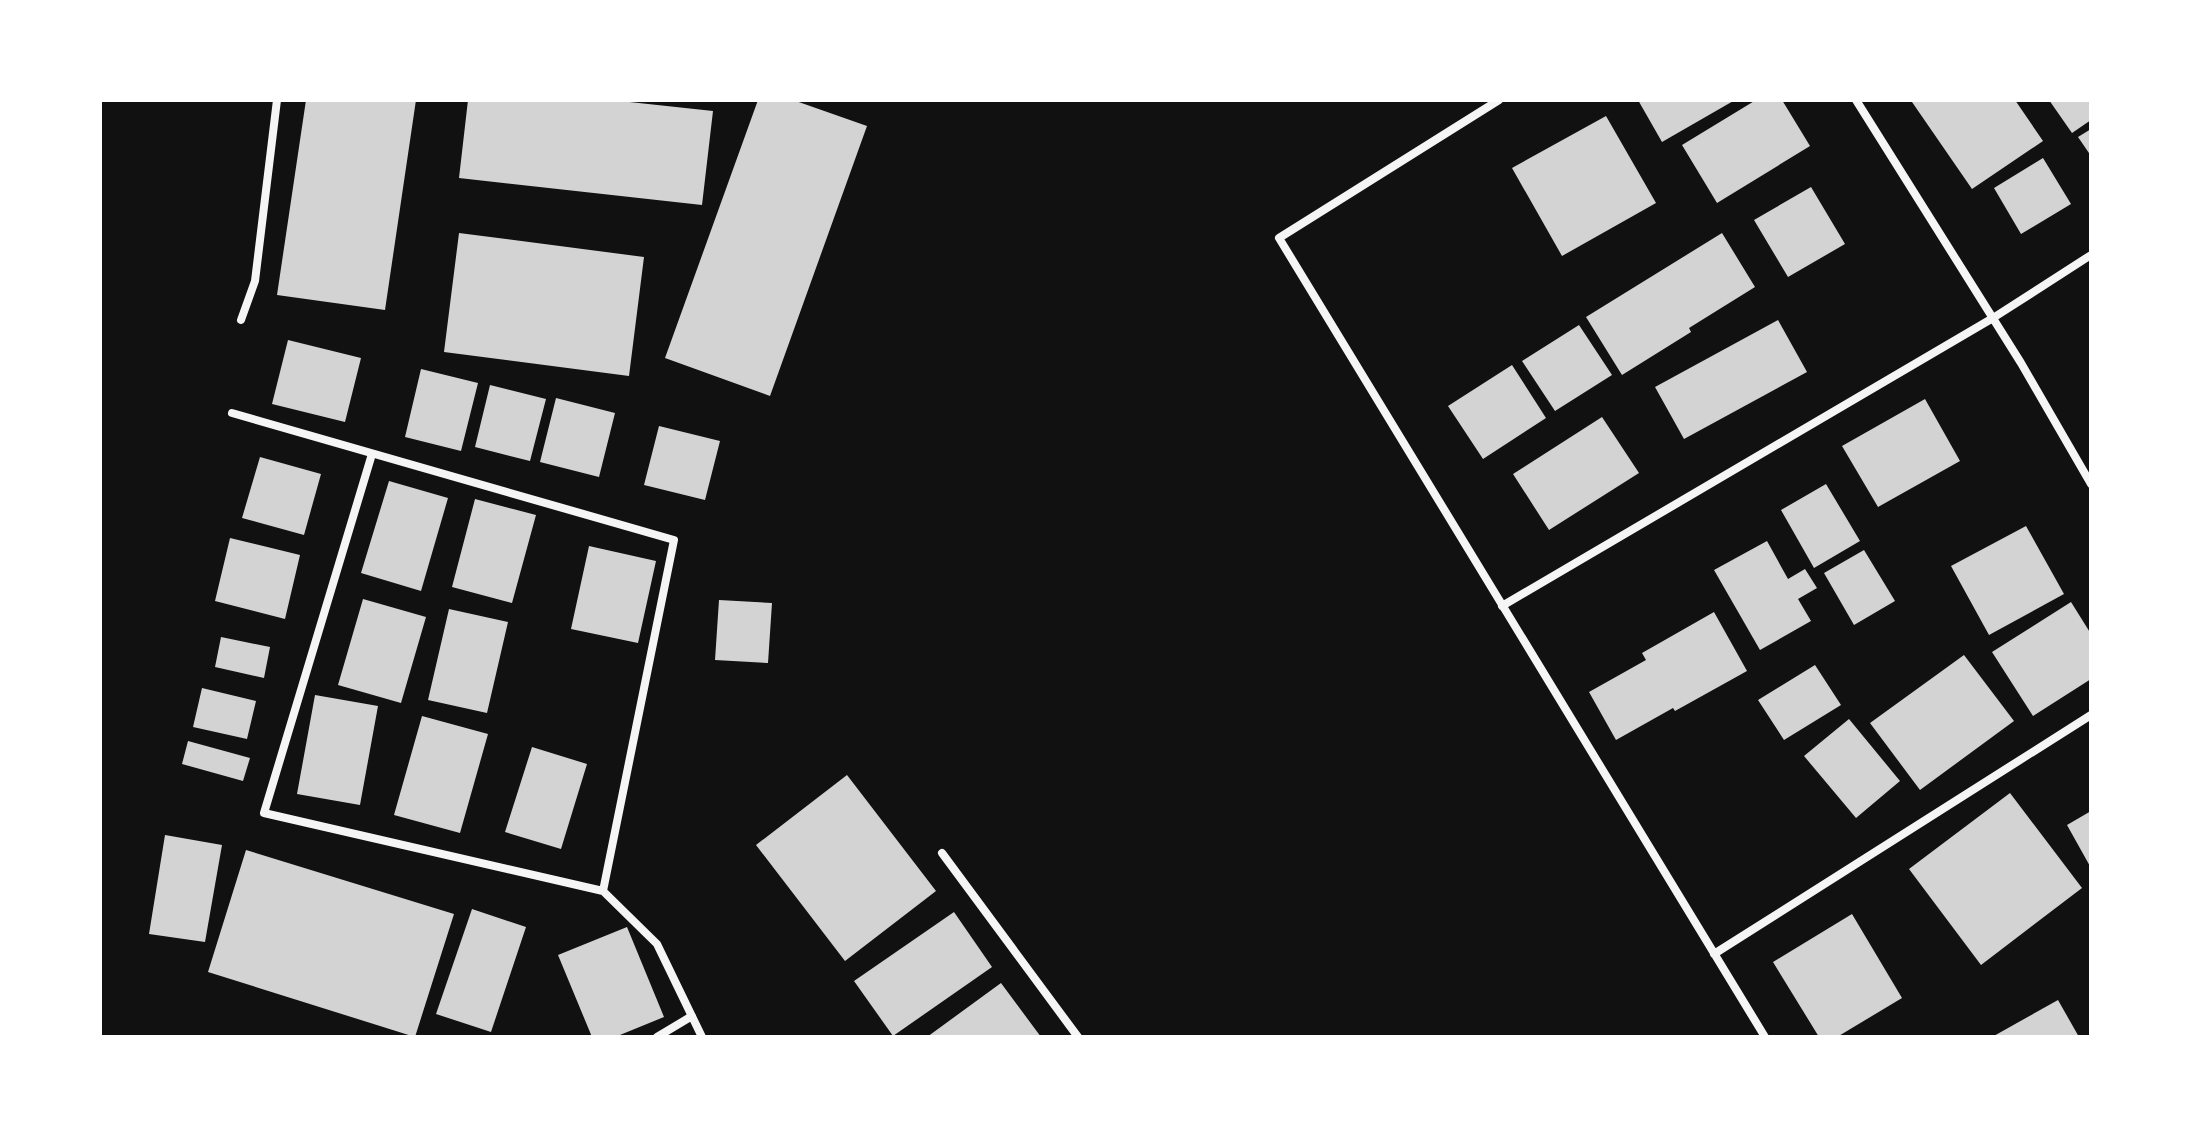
<svg xmlns="http://www.w3.org/2000/svg" width="2191" height="1137" font-family="'Source Sans 3',sans-serif">
<style>
.building{fill:#d3d3d3}
.lines{fill:none;stroke-linecap:round;stroke-linejoin:round}
.minor{stroke:#f5f5f5;stroke-width:8}
</style>
<rect width="100%" height="100%" fill="#111"/>
<!-- building -->
<path class="building" d="M306,100h110l-31,210 -108,-15z
M468,100h143l102,11 -11,94 -243,-27z
M758,100h35l74,26 -97,270 -105,-38z
M1638,100h97l-73,42z
M1756,100h26l28,46 -93,57 -35,-58z
M1914,100h101l28,41 -71,48 -60,-87z
M2049,100h42v20l-19,13z
M1606,116l50,87 -94,53 -50,-88z
M2091,129v27l-13,-19z
M2043,158l28,46 -50,30 -27,-46z
M1811,187l34,57 -57,33 -34,-57z
M459,233l185,24 -15,119 -185,-24z
M1722,233l33,54 -66,41 2,4 -69,43 -36,-58z
M1778,320l29,52 -123,67 -29,-52z
M1579,325l33,50 -57,36 -33,-50z
M288,340l73,18 -16,64 -73,-18z
M1512,365l34,53 -63,41 -35,-53z
M421,369l57,14 -17,68 -56,-14z
M490,385l56,14 -16,62 -55,-14z
M556,398l59,15 -16,64 -59,-15z
M1925,399l35,62 -82,46 -36,-61z
M1602,417l37,56 -90,57 -36,-56z
M659,426l61,15 -15,59 -61,-15z
M260,457l61,17 -17,61 -62,-17z
M389,481l59,17 -27,93 -60,-18z
M1826,484l34,57 -46,27 -33,-58z
M475,499l61,16 -24,88 -60,-16z
M2026,526l38,68 -75,41 -38,-69z
M230,538l70,17 -15,64 -70,-18z
M1767,541l21,38 17,-10 12,19 -19,11 13,22 -51,29 -46,-80z
M589,546l67,15 -18,82 -67,-14z
M1864,550l31,51 -41,24 -30,-52z
M363,599l63,18 -25,86 -63,-18z
M719,600l53,3 -4,60 -53,-3z
M2071,602l20,32v45l-58,37 -41,-64z
M449,609l59,13 -21,91 -59,-13z
M1714,612l33,59 -72,40 -2,-3 -57,32 -27,-48 57,-32 -4,-7z
M221,637l49,10 -6,31 -49,-11z
M1964,655l50,66 -94,69 -50,-67z
M1815,665l26,40 -57,35 -26,-40z
M202,688l54,13 -9,38 -54,-12z
M315,695l63,11 -18,99 -63,-11z
M422,716l66,18 -28,99 -66,-18z
M1849,719l51,62 -44,37 -52,-62z
M188,741l62,17 -7,23 -61,-17z
M532,747l55,17 -26,85 -56,-17z
M847,775l89,116 -91,70 -89,-116z
M2010,793l72,95 -101,77 -72,-96z
M2091,811v57l-24,-43z
M165,835l57,10 -17,97 -56,-8z
M246,850l208,64 -39,123 -207,-65z
M472,909l54,18 -35,105 -55,-18z
M954,912l38,55 -99,69 -39,-55z
M1852,914l50,84 -65,39h-18l-46,-75z
M627,927l37,90 -49,20h-23l-34,-82z
M1001,983l40,54h-114z
M2058,1000l21,37h-87z"/>
<g class="lines">
<!-- minor -->
<path class="minor" d="M1499,100l-220,138 486,799
M1856,100l165,263 70,121
M241,320l14,-39 22,-181
M232,413l442,127 -71,351 54,53 45,93
M372,454l-108,359 339,78
M1502,606l491,-288 98,-63
M942,853l136,184
M1714,954l377,-239
M657,1037l35,-21"/>
</g>
<!-- border -->
<rect width="2191" height="1137" fill="none" stroke="#ffffff" stroke-width="204"/>
</svg>
